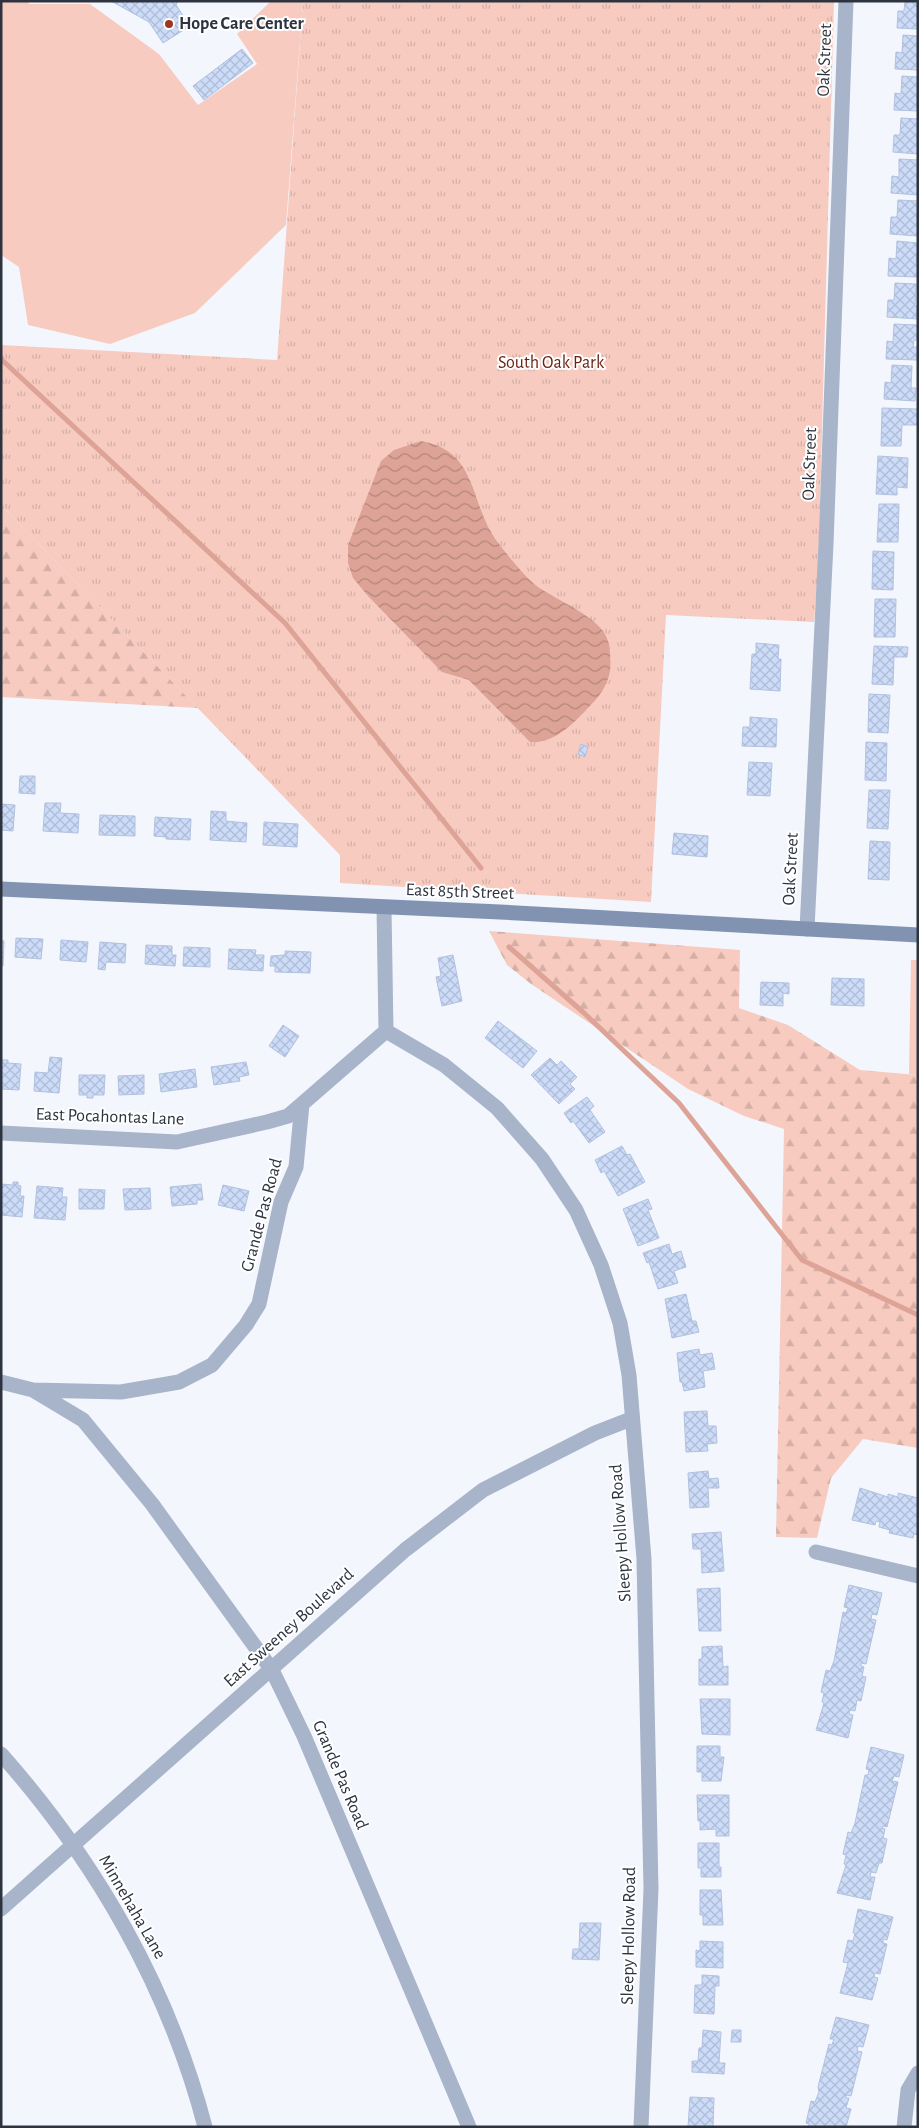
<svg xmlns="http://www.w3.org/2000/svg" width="919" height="2128" font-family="'Alegreya Sans',sans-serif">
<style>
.grass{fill:#f8cbc0}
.forest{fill:url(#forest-firs)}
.park{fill:url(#park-tufts)}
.water{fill:url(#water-waves)}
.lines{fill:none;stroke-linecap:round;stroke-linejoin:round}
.stream{stroke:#dda396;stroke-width:5}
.building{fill:url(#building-cross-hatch);stroke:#b1c1df}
.street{stroke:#a8b4c9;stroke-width:15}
.secondary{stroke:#8293b1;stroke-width:15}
.poi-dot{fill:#9f3621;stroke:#fff;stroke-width:2}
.labels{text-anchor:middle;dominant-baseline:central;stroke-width:4;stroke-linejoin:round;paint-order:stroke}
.poi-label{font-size:18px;font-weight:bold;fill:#2d333f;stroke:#fff;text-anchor:start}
.street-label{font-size:18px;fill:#2d333f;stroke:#fff}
.park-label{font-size:18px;fill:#692416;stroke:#fff}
</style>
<defs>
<pattern id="forest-firs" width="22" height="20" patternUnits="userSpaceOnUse" patternTransform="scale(1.25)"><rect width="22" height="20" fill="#f8cbc0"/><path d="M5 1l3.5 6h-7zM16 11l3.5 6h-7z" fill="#d5afa6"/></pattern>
<pattern id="park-tufts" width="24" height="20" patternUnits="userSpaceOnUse" patternTransform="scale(1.25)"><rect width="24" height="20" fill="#f8cbc0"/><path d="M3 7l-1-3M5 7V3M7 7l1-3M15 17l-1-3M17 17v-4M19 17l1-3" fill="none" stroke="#d5afa6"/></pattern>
<pattern id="water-waves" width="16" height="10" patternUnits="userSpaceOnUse" patternTransform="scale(1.25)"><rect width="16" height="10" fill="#dda396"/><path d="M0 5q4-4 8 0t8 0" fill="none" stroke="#b4857c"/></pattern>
<pattern id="building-cross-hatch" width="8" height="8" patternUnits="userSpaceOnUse" patternTransform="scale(1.25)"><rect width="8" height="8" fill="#cbdbf8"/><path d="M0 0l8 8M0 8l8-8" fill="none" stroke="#afbcd6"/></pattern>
</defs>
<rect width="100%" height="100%" fill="#f3f7fd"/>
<!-- grass -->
<path class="grass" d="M1,1h27l1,3h61l69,50 39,51 59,-41 -20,-30 34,-33h32l-17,224 -91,88 -85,31 -82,-19 -9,-58 -18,-12z
M911,960h7v115l-9,-1z"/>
<!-- forest -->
<path class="forest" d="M1,505l197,203 -197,-11z
M489,931l251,19 -1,58 49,17 72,45 58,5v373l-55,-9 -32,39 -14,60 -41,-1 8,-408 -40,-13 -56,-27 -157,-105 -24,-19z"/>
<!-- park -->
<path class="park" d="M303,1h531l-16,572 -4,49 -148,-7 -15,287 -311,-19v-28l-339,-350v-160l276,15z"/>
<!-- water -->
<path class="water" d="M421,441c59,10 47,64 78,103 10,13 23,29 35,40 20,16 67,32 74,57 2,5 2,11 2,15 3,23 -8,38 -23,53 -15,16 -34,35 -57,33l-61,-62 -27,-8 -74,-76 -15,-18 -5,-15v-18l33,-84 13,-11z"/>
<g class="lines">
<!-- stream -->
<path class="stream" d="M1,359l284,264 196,245
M509,947l75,66 95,90 123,157 116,55"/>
</g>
<!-- building -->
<path class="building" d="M111,1h67l-2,4 14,21 -27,17 -14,-21z
M905,1h13v28l-21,-1 1,-17h6z
M903,35l15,1v34l-23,-1 1,-17 6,1z
M242,49l11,14 -49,37 -11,-14z
M902,76l16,1v34l-24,-1 1,-17 6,1z
M901,118l17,1v35l-25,-2 1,-17h6z
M899,159l19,1v35l-27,-2 1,-17 7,1z
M898,200l20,1v35l-28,-2 1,-17h6z
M897,241l21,2 -2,21h2v13l-30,-1 1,-18 7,1z
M895,283l21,1 -1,22h3v13l-31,-2 1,-17h6z
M894,324l24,1v15h-4l-1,7h5l-1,13 -31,-1 1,-18 6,1z
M892,365l20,1 -1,22h5l-1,13 -31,-2 1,-17 6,1z
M882,408l36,1v16h-16l-1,21h-20z
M878,456l30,2 -1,30 -10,-1v8l-21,-1z
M879,504h20l-1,38h-21z
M873,551l21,1 -1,38 -21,-1z
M875,599h21l-1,38h-21z
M756,643l23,2 -1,14h3l-1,32 -30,-2 2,-35h4z
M874,646l34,1 -1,10h-13l-1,28 -21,-1z
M869,694l21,1 -2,38 -20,-1z
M750,717l27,2 -1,28 -34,-1 1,-19h7z
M866,742l21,1 -1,38 -21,-1z
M581,744l7,3 -3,10 -7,-3z
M749,762l23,1 -2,33 -23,-1z
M20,776h15v18l-16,-1z
M869,790h21l-2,39 -21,-1z
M45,803h16l-1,10 19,1 -1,19 -35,-2z
M1,804l14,1 -2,26 -12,-1z
M211,811l15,1v9l21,2 -1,19 -36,-2z
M100,815l35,1v20l-36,-1z
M155,817l36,2 -1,21 -24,-1v-2l-12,-1z
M264,822l34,2 -1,23 -34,-2z
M674,833l34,3 -1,21 -35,-3z
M870,841l20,1 -1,38 -21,-1z
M16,938l27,1 -2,20 -26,-2z
M1,940l3,1 -1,25h-2z
M61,940l27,2 -2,20 -26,-2z
M100,942l26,2 -1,19 -19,-1 -1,8 -7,-1z
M146,945l26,1v9h4l-1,11 -30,-2z
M184,947l26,1v19l-27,-1z
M229,949l27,1 -1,5h9l-1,16 -35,-2z
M285,951l26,1 -1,21 -35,-1v-6h-5l1,-10 14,-1z
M453,955l9,46 -20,5 -6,-29 5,-1 -3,-18z
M832,978l32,1v27l-33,-1z
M761,982l28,1v11l-6,-1v13l-23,-1z
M498,1021l39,30 -14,17 -38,-30z
M283,1025l16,11 -14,21 -16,-11z
M50,1057l12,1 -3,35 -25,-2 1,-19 13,1z
M550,1058l7,7 4,-4 16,16 -7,7 5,5 -16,15 -28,-29z
M1,1060h7v3l13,1 -2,26 -18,-1z
M246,1062l3,13 -10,2 1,4 -26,4 -3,-18z
M195,1069l2,18 -36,5 -2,-18z
M79,1075h26l-1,20h-11v3h-6v-3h-8z
M144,1075v19l-25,1 -1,-19z
M587,1097l7,9 -4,4 15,22 -16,11 -16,-22 -2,2 -7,-10z
M622,1146l5,9 3,-1 15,28 -27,14 -14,-25 -3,2 -6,-13z
M13,1182h5v3l3,1 -1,10h4l-2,21 -21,-2v-31l12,1z
M201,1184l2,16h-6v4l-25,2 -2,-19z
M223,1185l26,6 -5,20 -26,-6z
M37,1186l26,2 -1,9h5l-2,23 -31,-2z
M150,1188l1,21 -26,1 -2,-21z
M79,1189l26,1 -1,19h-25z
M648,1199l4,10 -4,1 11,28 -21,8 -15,-37z
M669,1244l3,10 9,-3 5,16 -12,4 4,12 -20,6 -9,-27 -2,1 -4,-10z
M686,1294l6,27h4l3,11 -27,6 -7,-39z
M699,1349l1,6 12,-2 3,16 -12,2 2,16 -21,4 -2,-9h-2l-3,-29z
M707,1411l1,15h8l1,17 -10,1 1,7 -22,1 -2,-40z
M708,1471l1,8 9,-1 1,10h-11l1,19 -19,1 -2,-35z
M860,1488l28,9v-3l10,3v-4l20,5v37l-4,-1 -1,4 -24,-5 1,-3 -11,-3 1,-5 -4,-1 -1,4 -23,-5z
M721,1532l3,39 -22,2 -1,-24h-8l-1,-15z
M849,1585l33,8 -5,22 -5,-1 -1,5 5,1 -10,44 -5,-1v3l3,1 -2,9 4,1 -5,24 -4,-1 -2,11 -5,-1 -1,4 4,1 -5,23 -32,-8 8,-27 -2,-1 2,-9 -3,-1 5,-22 4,1 4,-10 9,-49 3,1 2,-5 -4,-1z
M720,1588l1,43h-22l-2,-42z
M722,1646l1,21 5,-1v19h-29v-26h3v-12z
M700,1699h30v36l-28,-1z
M697,1746h23v11h4l-3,24h-19v-9h-5z
M871,1747l33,8 -5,22 -5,-1 -2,5 6,1 -11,45 -4,-1 -1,2 3,1 -2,9 4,1 -5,24h-3l-3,10 -5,-1 -1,5h5l-5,23 -33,-7 9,-28 -2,-1 2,-9 -3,-1 5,-22 3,1 4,-10 10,-48h3l1,-5 -3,-1z
M697,1795h32v41h-13v-7l-16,1v-9h-2z
M698,1843h21v24h2v10h-20v-9h-3z
M700,1890h21l2,35h-20v-10h-3z
M858,1909l35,8 -6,23 -4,-1v4l4,1 -7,30 -5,-1 -1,4 4,1 -6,22 -32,-7 8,-30 -5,-1 5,-22 5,1 2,-8h-2z
M580,1923h21l-2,37 -27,-1 1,-10h6z
M700,1941l23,1v26l-27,-1v-17l4,1z
M702,1975l17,1v10h-4l-1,28 -20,-1 1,-28h7z
M836,2017l33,8 -6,22 -5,-1 -1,5 5,1 -11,44 -5,-1v3h3l-3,10 5,1 -5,18h-38l1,-3 -3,-1 5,-22 4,1 4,-10 -1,-5 11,-43 3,1 2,-6h-4z
M703,2030l18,2 -2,31h6l-1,11 -32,-2v-11h6l1,-13h3z
M732,2030h9v12h-10z
M690,2097l24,1 -1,29h-25z"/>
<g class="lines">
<!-- street -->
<path class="street" d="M807,929l19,-385 20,-543
M386,1031l58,34 53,43 45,51 34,51 25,55 19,58 9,52 15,184 7,330 -10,238
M1,1133l176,9 90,-20 21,-6 14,-12
M1,1382l32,8 88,2 58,-10 33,-17 34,-40 13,-21 22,-102 15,-35 6,-63 84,-73 -2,-123
M33,1390l50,30 69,84 120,166 32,66 165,391
M816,1552l102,24
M1,1754c95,107 168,234 204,373
M1,1909l404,-359 78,-60 112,-57 36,-14
M904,2127l4,-37 10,-17"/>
<!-- secondary -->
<path class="secondary" d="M1,889l499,23 418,23"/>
</g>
<!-- markers -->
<circle class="poi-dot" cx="169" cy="24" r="5"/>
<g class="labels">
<!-- poi labels -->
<g class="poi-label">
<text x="179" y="24">Hope Care Center</text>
</g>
<!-- street labels -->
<g class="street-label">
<text transform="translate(825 60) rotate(-88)">Oak Street</text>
<text transform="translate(810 464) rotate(-88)">Oak Street</text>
<text transform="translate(791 869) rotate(-87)">Oak Street</text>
<text transform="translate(460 892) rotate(2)">East 85th Street</text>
<text transform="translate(110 1117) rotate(2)">East Pocahontas Lane</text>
<text transform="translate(262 1215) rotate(-75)">Grande Pas Road</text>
<text transform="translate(621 1533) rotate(-94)">Sleepy Hollow Road</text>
<text transform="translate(289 1628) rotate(-42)">East Sweeney Boulevard</text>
<text transform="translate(340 1775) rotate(67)">Grande Pas Road</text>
<text transform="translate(132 1907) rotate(60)">Minnehaha Lane</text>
<text transform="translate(629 1936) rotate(-89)">Sleepy Hollow Road</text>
</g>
<!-- park labels -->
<g class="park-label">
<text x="551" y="363">South Oak Park</text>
</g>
</g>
<!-- border -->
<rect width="919" height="2128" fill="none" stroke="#2d333f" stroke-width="5"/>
</svg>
